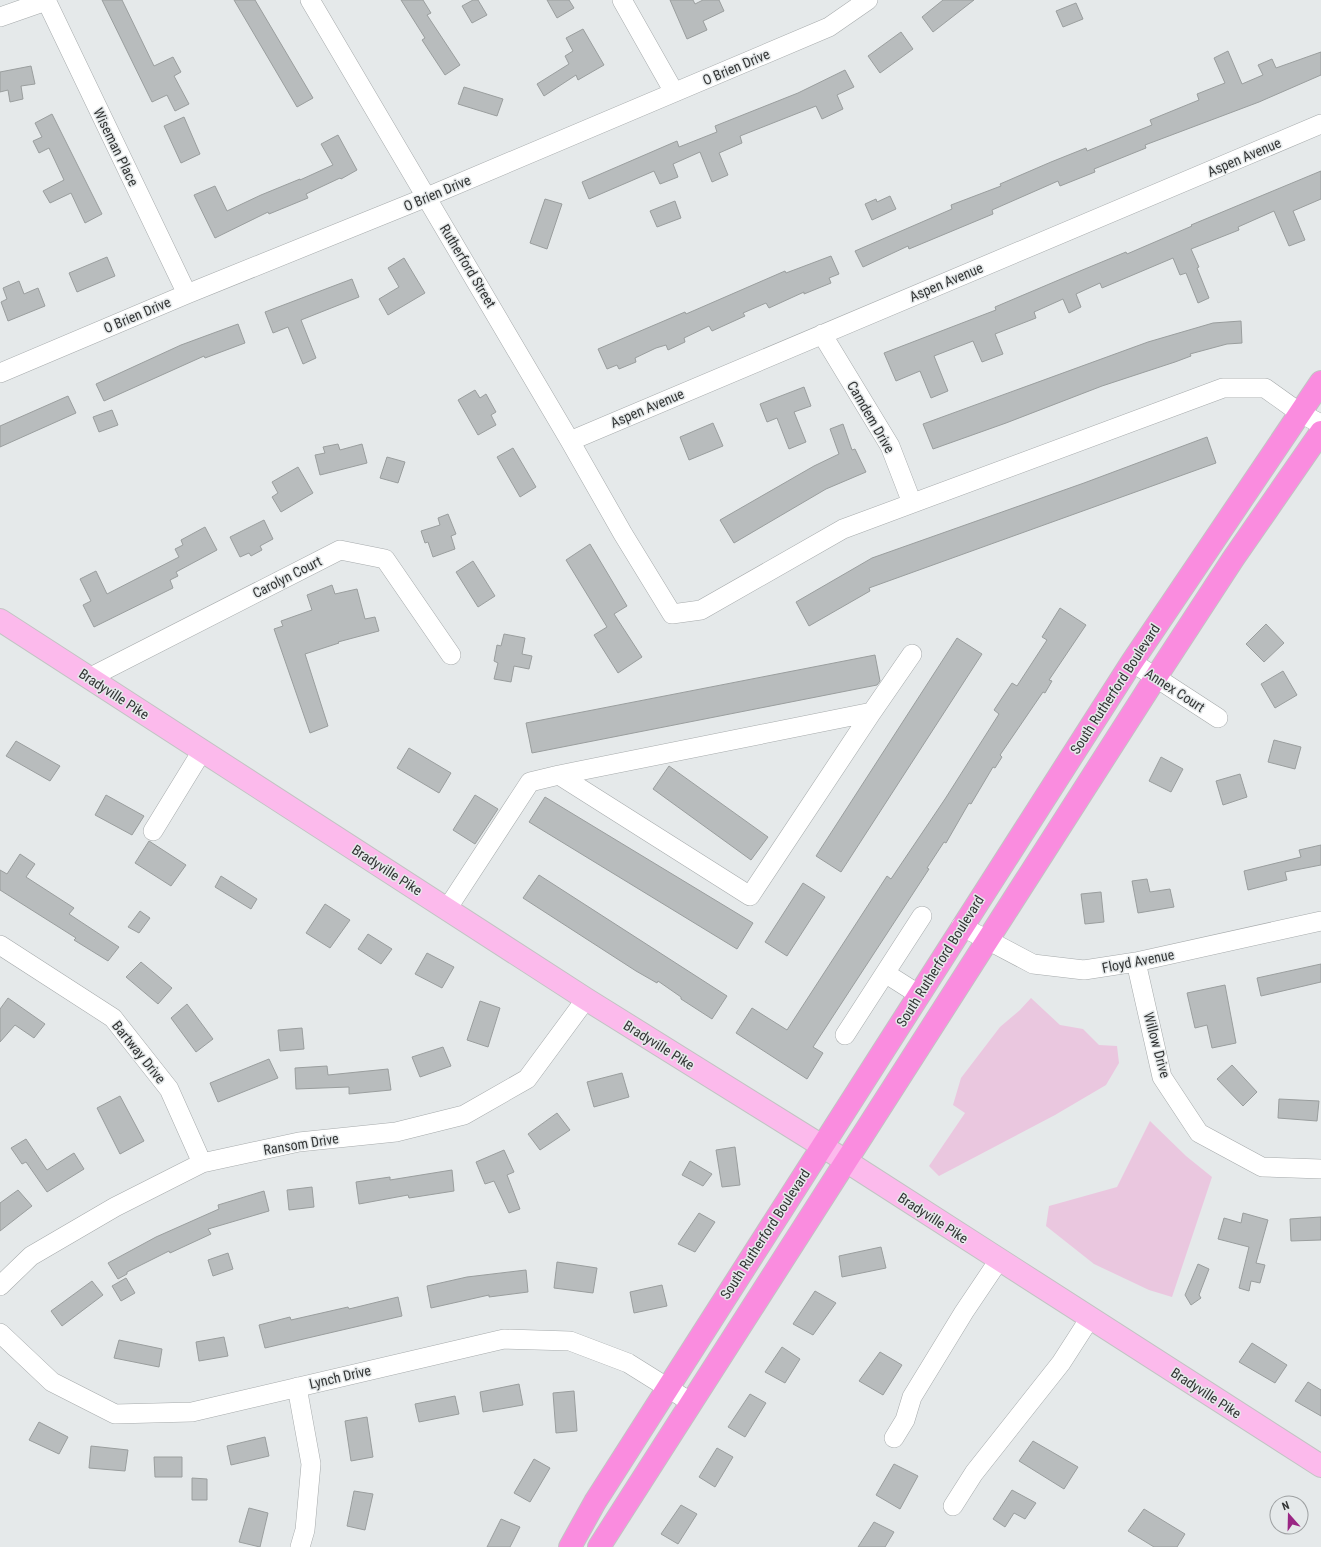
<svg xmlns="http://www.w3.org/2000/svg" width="1321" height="1547" font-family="'Roboto Condensed',sans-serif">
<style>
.green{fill:#eac7df}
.building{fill:#b8bcbd;stroke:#9a9e9e}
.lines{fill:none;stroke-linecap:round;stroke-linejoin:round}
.minor-casing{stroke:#a6aaab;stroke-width:20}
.major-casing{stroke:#c2c3c3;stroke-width:24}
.highway-casing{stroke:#c2c3c3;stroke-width:24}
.minor{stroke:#fff;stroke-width:19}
.major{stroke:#fcbaec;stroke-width:22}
.highway{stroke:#fa8cdf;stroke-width:22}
.labels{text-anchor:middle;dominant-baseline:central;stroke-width:3;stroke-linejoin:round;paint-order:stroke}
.street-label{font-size:14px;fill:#343636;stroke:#e5e9ea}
</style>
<rect width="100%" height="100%" fill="#e5e9ea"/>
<!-- green -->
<path class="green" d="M1031,998l29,27 23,4 16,16 18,1 2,17 -13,22 -51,30 -116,61 -10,-10 36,-53 -12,-8 8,-27 39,-51 20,-17z
M1150,1121l36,35 26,21 -40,120 -23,-7 -55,-26 -48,-38 3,-20 68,-19z"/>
<!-- building -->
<path class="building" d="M102,0h20l32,66 19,-9 8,15 -7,4 15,28 -14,7 -8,-16 -15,7z
M234,0h21l58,98 -16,9z
M401,0h22l8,13 -4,2 33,50 -15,10 -23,-35 3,-2z
M473,0h5l9,15 -15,8 -10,-17z
M547,0h22l5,8 -17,10z
M670,0h23l2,4 8,-4h16l5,11 -21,10 4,9 -20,9z
M943,0h31l-41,32 -11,-15z
M1076,3l7,16 -20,8 -7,-16z
M583,29l21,36 -26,15 -2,-5 -32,21 -7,-12 32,-20 -4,-8 8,-5 -7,-13z
M901,32l12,17 -33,24 -12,-17z
M1228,51l14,33 21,-9 -5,-10 14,-6 4,9 45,-16v23l-62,27 -114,43 1,3 -52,21 1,3 -35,14 -2,-5 -66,29 1,4 -84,35 -1,-3 -45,21 -8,-16 97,-42 -1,-4 50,-19 -1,-2 51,-22 35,-14 1,3 65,-26 -2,-5 49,-20 -2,-6 28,-11 -11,-25z
M31,66l4,18 -14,2 2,13 -13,3 -2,-12 -8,2v-20z
M845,70l9,17 -17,8 6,14 -21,10 -6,-13 -76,30 2,7 -23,10 9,22 -16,7 -12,-30 -27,12 5,13 -18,7 -6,-13 -65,28 -7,-17 95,-41 2,6 38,-15 -2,-6 83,-33z
M464,87l39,12 -6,17 -39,-12z
M52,114l50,100 -17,9 -14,-30 -21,10 -7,-12 21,-11 -15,-32 -10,5 -6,-12 9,-4 -7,-14z
M184,117l16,37 -19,9 -17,-37z
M338,135l19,35 -16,9 -1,-1 -34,16 2,4 -39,16 -1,-2 -53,26 -21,-43 21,-9 12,25 34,-16 39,-16v1l33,-15 -12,-21z
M1321,171v28l-28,12 12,29 -16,6 -15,-35 -36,16 1,3 -48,19 8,18 -2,1 12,30 -11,5 -12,-30 -6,2 -7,-17 -71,30 -2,-5 -24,11 5,13 -12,6 -6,-14 -29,13 2,6 -41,16 8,20 -21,8 -9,-21 -39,15 14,35 -17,7 -11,-27 -24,10 -12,-28 112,-43 -1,-3 85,-36 46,-19 1,2 65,-28 -1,-1z
M890,196l6,13 -24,11 -7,-16 11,-5 1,3z
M545,199l17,5 -15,45 -17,-6z
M675,201l6,17 -24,9 -7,-16z
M831,256l8,18 -10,4 2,5 -27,11v-2l-35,16 -3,-5 -23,10 2,3 -33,15 -3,-5 -25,12 1,4 -17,8 -2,-5 -10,3 -21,10 1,4 -17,7 -2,-4 -10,4 -9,-20 87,-37 1,2 99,-43 1,2z
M107,257l8,19 -38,16 -8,-19z
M404,258l21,35 -37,22 -9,-16 20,-12 -11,-19z
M352,279l7,18 -58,23 15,38 -13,6 -15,-37 -15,6 -8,-21z
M19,281l5,13 14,-6 7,18 -37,15 -7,-19 6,-3 -4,-11z
M1241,321l1,22 -15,1 -37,10 1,2 -16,6 -73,24 -96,37 -73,26 -10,-25 225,-82 65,-19z
M238,324l7,19 -40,15 -1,-2 -100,45 -8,-17 85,-39z
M804,387l7,19 -17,6 12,30 -17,7 -12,-31 -10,4 -7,-18z
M475,390l5,8 6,-4 10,18 -5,3 5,10 -18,10 -20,-35z
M68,396l8,17 -76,34v-21z
M112,410l6,15 -19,7 -6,-15z
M713,423l10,23 -34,14 -9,-23z
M843,424l9,26 3,-1 11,23 -40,17 -92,54 -14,-23 94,-54 25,-12 -9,-25z
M1207,437l9,26 -347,125 1,3 -61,35 -13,-24 76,-44 212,-75z
M338,444l2,6 22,-6 5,19 -47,12 -5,-20 10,-2 -2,-6z
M513,448l23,39 -16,10 -23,-40z
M387,457l18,5 -7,21 -18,-5z
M298,467l15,26 -32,19 -9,-15 6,-4 -6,-11z
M448,514l8,20 -5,2 4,13 -22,8 -5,-15 -3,1 -4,-12 19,-6 -2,-7z
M264,520l9,19 -13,7 2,4 -11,6 -2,-3 -9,4 -10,-20z
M205,527l12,23 -41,22 2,4 -8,4 3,8 -79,39 -11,-22 8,-4 -11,-22 16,-8 11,23 72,-37 -4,-8 8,-4 -2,-5z
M590,544l37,62 -13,8 28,43 -24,16 -24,-38 13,-8 -41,-67z
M473,561l22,35 -17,11 -22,-35z
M332,585l3,9 22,-5 8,30 10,-2 4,14 -41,11 1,1 -34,11 23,72 -18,7 -36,-104 9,-3 -2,-5 31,-11 -5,-15z
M1060,608l26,17 -37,55 3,1 -7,12 -2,-1 -43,63 2,2 -7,11 -2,-1 -22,37 -2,-1 -23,40 -2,-1 -17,26 2,1 -116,178 10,6 -16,26 -71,-46 16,-25 35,22 100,-154 4,3 54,-80 54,-85 -5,-4 18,-27 5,3 30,-46 -5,-3z
M1266,624l18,19 -20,19 -18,-18z
M504,634l21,4 -3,16 10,2 -3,13 -15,-3 -3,16 -17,-3 4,-16 -4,-2 3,-16 4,1z
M957,638l25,16 -141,218 -25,-16z
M875,655l5,26 -3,4 -345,68 -6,-30z
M1283,671l14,24 -22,13 -14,-24z
M1274,740l27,7 -6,22 -27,-7z
M16,741l44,25 -10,15 -44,-25z
M409,748l42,25 -12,20 -42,-25z
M1161,757l22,12 -12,23 -22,-11z
M669,766l99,71 -17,23 -98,-71z
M1240,774l7,23 -24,8 -7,-24z
M106,795l38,21 -12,19 -37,-20z
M475,795l23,14 -23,35 -22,-14z
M545,797l208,126 -16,26 -208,-127z
M149,841l37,24 -15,21 -36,-23z
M1321,845v20l-36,7 2,8 -39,10 -4,-19 57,-14 -2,-7z
M20,854l15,10 -9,13 48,31 -5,6 50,33 -11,14 -34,-21 2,-2 -76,-48v-20l7,4z
M539,875l188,121 -15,23 -31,-20v-2l-23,-16 -1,2 -21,-12 -113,-73z
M221,876l36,23 -6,10 -36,-22z
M1147,879l3,13 20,-3 4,18 -36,6 -6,-32z
M803,883l22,14 -38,59 -22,-14z
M1101,892l3,30 -19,2 -4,-30z
M325,904l25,16 -20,28 -24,-15z
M140,911l10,7 -11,15 -11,-6z
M368,934l24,15 -11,15 -23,-15z
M427,953l27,14 -12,21 -27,-14z
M141,962l31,26 -14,16 -32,-27z
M1321,964v18l-60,14 -4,-18z
M1225,985l11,58 -24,5 -5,-23 -12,3 -8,-35z
M8,998l37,26 -11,14 -19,-13 -15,17v-33z
M480,1001l20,7 -12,39 -21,-7z
M187,1004l26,35 -17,13 -25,-34z
M302,1028l2,21 -24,2 -2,-21z
M443,1047l8,19 -31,11 -8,-20z
M269,1059l9,19 -60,24 -8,-19z
M1232,1065l25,27 -14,14 -26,-27z
M327,1066l1,9 60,-6 3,21 -42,4v-7l-53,2 -1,-21z
M622,1073l7,24 -35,10 -7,-25z
M120,1096l24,45 -24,13 -23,-46z
M1279,1099l40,2 -2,20 -39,-3z
M557,1113l13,17 -30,20 -12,-16z
M26,1139l21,31 27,-17 10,16 -37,23 -21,-30 -4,2 -11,-16z
M735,1147l5,38 -18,2 -6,-37z
M504,1150l10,22 -7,3 13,34 -11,4 -15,-32 -9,3 -9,-22z
M690,1161l22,13 -9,12 -21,-11z
M452,1170l2,21 -45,7 -1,-3 -49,9 -3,-22 34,-5v3z
M312,1187l2,20 -25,3 -2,-20z
M18,1190l14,16 -32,25v-28z
M264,1191l5,20 -61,18 3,5 -41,19 -1,-2 -42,21v2l-9,5 -10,-16 48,-26 63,-28 -1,-4z
M699,1213l16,9 -20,30 -17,-8z
M1243,1213l25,7 -12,43 9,2 -5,18 -9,-2 -2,10 -10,-3 10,-41 -31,-8 6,-21 17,5z
M1321,1217v23l-30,1 -1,-22z
M881,1247l5,21 -44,9 -3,-21z
M228,1253l5,16 -20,7 -5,-16z
M557,1262l40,6 -4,25 -39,-5z
M1198,1264l11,5 -10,26 2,3 -10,7 -6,-10z
M526,1270l2,22 -39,5v-2l-58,13 -4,-22 40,-9z
M126,1278l9,15 -14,8 -9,-15z
M92,1281l11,14 -41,31 -11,-15z
M662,1285l5,21 -33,7 -4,-21z
M815,1291l21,12 -23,32 -20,-11z
M398,1297l4,19 -137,32 -6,-23 31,-8 1,3 57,-13 1,2z
M224,1337l4,19 -29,5 -3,-19z
M119,1340l43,9 -3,18 -45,-9z
M1252,1343l35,22 -12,18 -36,-21z
M782,1347l18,12 -15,24 -20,-11z
M880,1352l22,13 -19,30 -24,-14z
M1308,1382l13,8v26l-26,-15z
M519,1384l4,21 -40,7 -3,-20z
M574,1391l3,40 -21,2 -3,-40z
M750,1394l16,9 -21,34 -17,-10z
M455,1396l4,18 -40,8 -4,-18z
M367,1417l6,40 -22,4 -6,-40z
M39,1422l29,15 -9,17 -30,-14z
M265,1437l4,19 -38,9 -4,-19z
M1033,1441l45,26 -14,22 -45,-28z
M91,1446l37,4 -3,21 -36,-3z
M717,1448l16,9 -18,30 -16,-10z
M154,1457h28v20h-27z
M534,1459l16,9 -20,34 -16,-9z
M894,1464l24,12 -18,33 -24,-14z
M192,1478l15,1v21h-15z
M1012,1490l24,13 -11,16 -11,-6 -9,14 -12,-8z
M354,1491l19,3 -8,36 -18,-4z
M681,1505l16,9 -19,30 -17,-10z
M249,1508l19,5 -8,34 -21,-5z
M1144,1509l41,25 -8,13h-23l-26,-16z
M501,1519l19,8 -10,20h-23z
M874,1522l20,10 -9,15h-27z"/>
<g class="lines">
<defs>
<path id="minor" d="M46,0l141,294
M310,0l260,441 53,93 49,80 29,-4 142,-81 380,-141h42l35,25 21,11
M622,0l52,92
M0,17l46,-16
M822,334l68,112 22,57
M0,373l187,-79 240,-97 402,-170 39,-27
M570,441l751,-317
M1132,662l86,56
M89,678l251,-128 45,9 66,96
M872,712l40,-58
M153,831l49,-80
M447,909l83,-127 29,-7 313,-63 -122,184 -191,-121
M961,926l72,38 51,6 52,-8 185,-41
M0,945l113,73 56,71 33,74
M1136,962l26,115 37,56 63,34 59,2
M885,973l33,21
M845,1035l77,-119
M0,1286l31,-30 84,-49 87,-44 97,-21 97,-10 68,-17 63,-36 59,-80
M0,1333l52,49 63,32 77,-2 312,-73 66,2 58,22 64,40
M297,1387l14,77 -6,66 -5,17
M894,1438l11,-18 7,-23 52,-85 35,-52
M953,1506l21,-33 87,-110 29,-45"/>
<path id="major" d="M0,620l586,379 260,162 475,305"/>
<path id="highway" d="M570,1547l25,-45 537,-840 189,-280
M599,1547l557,-870 77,-118 88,-127"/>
</defs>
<!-- minor casing -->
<use href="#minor" class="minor-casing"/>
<!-- major casing -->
<use href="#major" class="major-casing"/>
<!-- highway casing -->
<use href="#highway" class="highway-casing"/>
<!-- minor -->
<use href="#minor" class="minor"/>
<!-- major -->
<use href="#major" class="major"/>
<!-- highway -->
<use href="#highway" class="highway"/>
</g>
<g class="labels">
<!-- street labels -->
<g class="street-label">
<text transform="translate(736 67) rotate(-23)">O Brien Drive</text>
<text transform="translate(116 147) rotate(64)">Wiseman Place</text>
<text transform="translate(1244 157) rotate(-23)">Aspen Avenue</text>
<text transform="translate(437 193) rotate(-23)">O Brien Drive</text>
<text transform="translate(468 266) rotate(59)">Rutherford Street</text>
<text transform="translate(946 282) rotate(-23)">Aspen Avenue</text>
<text transform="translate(137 315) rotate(-23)">O Brien Drive</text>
<text transform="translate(647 408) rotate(-23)">Aspen Avenue</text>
<text transform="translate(871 417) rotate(60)">Camdem Drive</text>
<text transform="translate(287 577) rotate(-27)">Carolyn Court</text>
<text transform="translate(1115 689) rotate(-57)">South Rutherford Boulevard</text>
<text transform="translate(1175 690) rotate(33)">Annex Court</text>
<text transform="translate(114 694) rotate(33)">Bradyville Pike</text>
<text transform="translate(387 870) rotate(33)">Bradyville Pike</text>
<text transform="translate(940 961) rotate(-58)">South Rutherford Boulevard</text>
<text transform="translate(1138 961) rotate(-11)">Floyd Avenue</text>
<text transform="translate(659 1045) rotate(32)">Bradyville Pike</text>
<text transform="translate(1157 1045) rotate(75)">Willow Drive</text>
<text transform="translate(139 1052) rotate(51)">Bartway Drive</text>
<text transform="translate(301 1144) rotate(-9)">Ransom Drive</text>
<text transform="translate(933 1218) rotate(33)">Bradyville Pike</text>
<text transform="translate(765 1234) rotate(-57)">South Rutherford Boulevard</text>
<text transform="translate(340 1377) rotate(-13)">Lynch Drive</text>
<text transform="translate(1206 1393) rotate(33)">Bradyville Pike</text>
</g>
</g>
<!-- north arrow -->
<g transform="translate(1289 1515) rotate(340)"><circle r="19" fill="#e5e9ea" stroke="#9ea1a2"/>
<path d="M0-3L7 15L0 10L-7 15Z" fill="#9a2784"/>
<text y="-6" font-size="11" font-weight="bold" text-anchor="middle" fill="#343636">N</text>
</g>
</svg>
